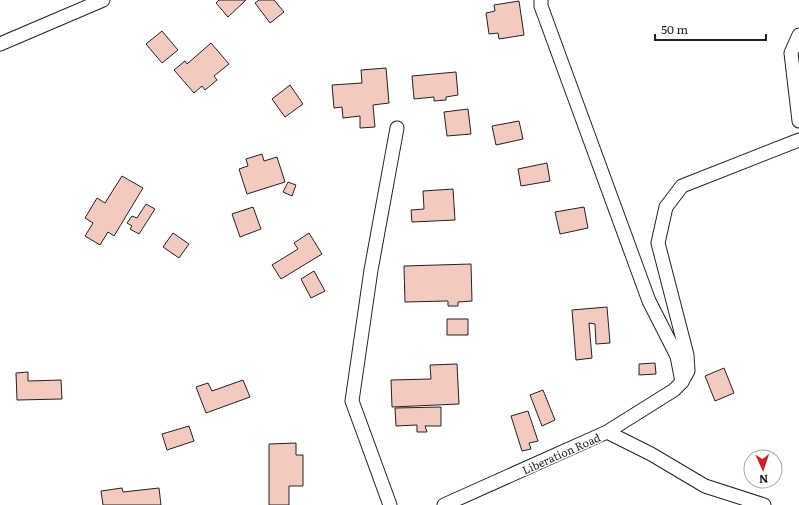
<svg xmlns="http://www.w3.org/2000/svg" width="799" height="505" font-family="Literata,serif">
<style>
.building{fill:#f3c9c0;stroke:#222}
.lines{fill:none;stroke-linecap:round;stroke-linejoin:round}
.minor-casing{stroke:#222;stroke-width:15}
.minor{stroke:#fff;stroke-width:13}
.labels{text-anchor:middle;dominant-baseline:central;stroke-width:3;stroke-linejoin:round;paint-order:stroke}
.street-label{font-size:11px;fill:#222;stroke:#fff}
</style>
<rect width="100%" height="100%" fill="#fff"/>
<!-- building -->
<path class="building" d="M219,0h27l-18,17 -12,-14z
M259,0h15l10,12 -14,11 -15,-20z
M519,1l5,34 -25,4 -1,-6 -9,1 -3,-21 9,-2 -1,-6z
M162,31l16,19 -16,13 -16,-19z
M211,43l18,21 -15,12 3,4 -12,10 -3,-4 -8,7 -20,-23 11,-9 2,3z
M386,68l3,35 -16,2 2,22 -15,1v-12l-17,2 -1,-11 -8,1 -2,-23 30,-2 -1,-13z
M456,72l2,23 -12,2v3l-12,1v-4l-20,2 -2,-23z
M290,85l13,19 -18,13 -13,-18z
M468,109l3,25 -24,2 -3,-24z
M519,121l4,18 -27,6 -4,-19z
M262,154l2,7 13,-4 8,25 -38,12 -8,-25 9,-3 -2,-7z
M547,163l3,18 -29,5 -3,-17z
M122,176l21,12 -29,48 -6,-4 -8,13 -15,-9 8,-13 -8,-5 12,-20 8,5z
M288,182l8,3 -4,11 -9,-4z
M453,189l2,31 -43,2 -1,-12 13,-1 -1,-18z
M146,204l9,5 -16,25 -9,-5 2,-3 -5,-3 5,-7 5,2z
M253,207l8,22 -21,8 -8,-23z
M584,207l4,21 -28,6 -5,-22z
M173,233l16,11 -10,14 -16,-11z
M309,233l13,21 -41,25 -9,-14 26,-16 -4,-6z
M471,264l1,37 -14,1v4h-10v-5l-43,1 -1,-36z
M314,271l11,20 -14,7 -10,-19z
M607,307l3,36 -14,1 -1,-20 -6,-1 3,35 -16,2 -4,-50z
M447,319h21v16h-21z
M655,363l1,11 -17,1v-11z
M457,364l2,40 -67,3 -1,-27 40,-1 -1,-14z
M724,368l10,25 -19,8 -10,-25z
M28,372v9l33,-1 1,19 -45,1 -1,-27z
M243,380l7,17 -44,16 -10,-26 12,-4 4,8z
M543,390l12,30 -13,6 -12,-31z
M441,407v19h-16l2,6h-10v-7l-21,1 -1,-18z
M528,411l10,30 -9,2 2,6 -9,2 -11,-35z
M189,426l5,15 -27,9 -5,-16z
M296,443v12h7v31h-14v19h-20v-61z
M122,488l1,4 36,-4 2,17h-58l-2,-14z"/>
<g class="lines">
<defs>
<path id="minor" d="M541,0v6l108,295 28,55 5,26 -8,8 -67,42
M799,35l-8,18 8,68
M0,44l103,-44
M682,382l6,-11 -1,-16 -29,-112 8,-36 16,-21 117,-46
M390,505l-38,-104 19,-131 26,-142
M444,505l163,-73 44,22 54,32 59,19"/>
</defs>
<!-- minor casing -->
<use href="#minor" class="minor-casing"/>
<!-- minor -->
<use href="#minor" class="minor"/>
</g>
<g class="labels">
<!-- street labels -->
<g class="street-label">
<text transform="translate(561 453) rotate(-24)">Liberation Road</text>
</g>
</g>
<!-- north arrow -->
<g transform="translate(763 469) rotate(177)"><circle r="19" fill="#ffffff" stroke="#a7a7a7"/>
<path d="M0-3L7 15L0 10L-7 15Z" fill="#c62828"/>
<text y="-6" font-size="11" font-weight="bold" text-anchor="middle" fill="#222222">N</text>
</g>
<!-- scale -->
<path d="M655 34v6h111v-6" fill="none" stroke="#222222" stroke-width="2"/>
<text x="661" y="34" font-size="12" fill="#222222" stroke="#ffffff" stroke-width="3" paint-order="stroke">50 m</text>
</svg>
